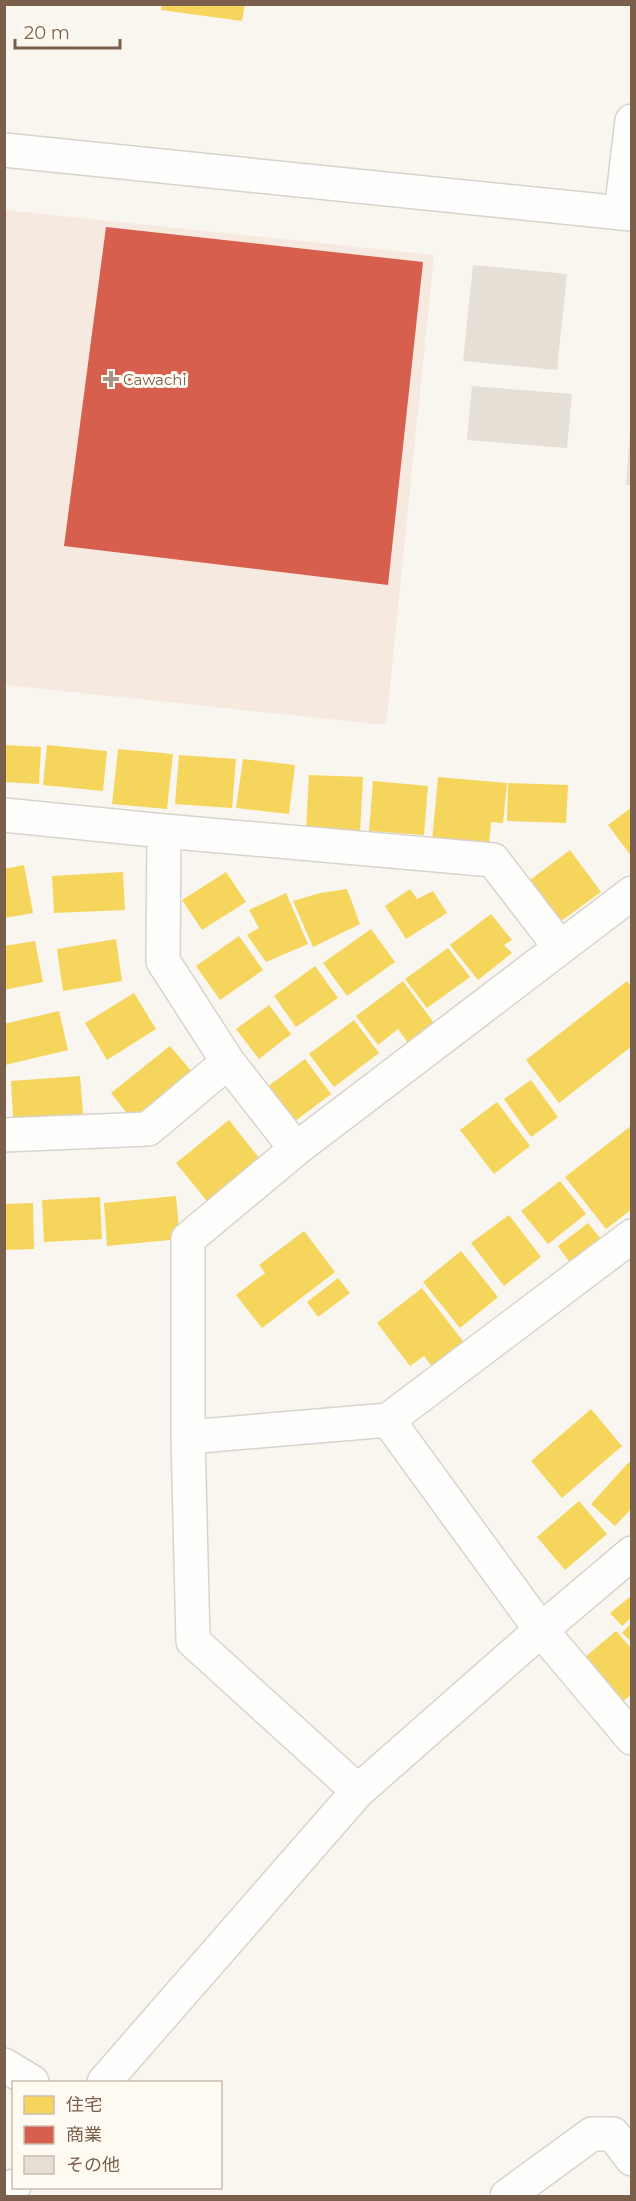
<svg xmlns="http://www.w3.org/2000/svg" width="636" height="2201" font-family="Montserrat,'Noto Sans JP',sans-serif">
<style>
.commercial{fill:#f6e9e0}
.homes{fill:#f6d55c}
.shops{fill:#d6604d}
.building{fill:#e6dfd6}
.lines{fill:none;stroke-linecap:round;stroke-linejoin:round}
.street-casing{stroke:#d9d3cd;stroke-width:36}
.secondary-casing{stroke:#d9d2cb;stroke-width:36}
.street{stroke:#fefefd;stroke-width:33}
.secondary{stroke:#fefefd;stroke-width:33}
.poi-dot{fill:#a69485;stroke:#fffbf2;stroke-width:2}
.labels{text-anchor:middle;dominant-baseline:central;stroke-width:6;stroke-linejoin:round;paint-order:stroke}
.poi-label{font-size:15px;fill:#7a5f4c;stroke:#fffbf2;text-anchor:start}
</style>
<rect width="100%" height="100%" fill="#f9f6ef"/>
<!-- commercial -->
<path class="commercial" d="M5,210l429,45 -48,470 -381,-40z"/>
<!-- homes -->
<path class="homes" d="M162,4h83l-3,17 -81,-11z
M4,745l37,2 -2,37 -35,-2z
M47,745l60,6 -4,40 -60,-6z
M118,749l55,5 -6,55 -55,-5z
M179,755l57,4 -4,49 -57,-4z
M243,759l52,6 -6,49 -53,-6z
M309,775l54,2 -3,55 -54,-3z
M438,777l69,6 -4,40 -12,-1 -2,24 -57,-5z
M373,781l55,5 -4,49 -55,-4z
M508,783l60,2 -2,38 -59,-2z
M632,807v50l-24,-32z
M570,850l31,42 -44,32 -31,-41z
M24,865l9,48 -29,5v-49z
M123,872l2,38 -71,3 -2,-37z
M226,872l20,30 -44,28 -20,-30z
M347,889l13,35 -47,23 -20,-46 27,-8z
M410,889l7,10 16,-8 14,22 -41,26 -21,-33z
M286,893l22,51 -42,18 -19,-27 12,-7 -10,-18z
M491,914l21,26 -8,5 8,8 -34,27 -28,-35z
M371,929l24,33 -48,34 -24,-33z
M239,936l24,34 -43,30 -24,-34z
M116,939l6,42 -59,10 -6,-42z
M35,941l8,41 -39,8v-44z
M448,948l22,29 -43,31 -22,-29z
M315,966l23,32 -42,29 -22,-31z
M403,981l31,42 -26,20 -10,-14 -20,16 -22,-29z
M627,981l5,6v59l-73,57 -33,-43z
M134,993l22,36 -49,31 -22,-37z
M269,1005l22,29 -32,25 -23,-30z
M59,1011l9,39 -63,15 -1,-41z
M354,1020l25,33 -45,34 -25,-33z
M170,1046l28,33 -60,48 -27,-34z
M305,1059l26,35 -41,31 -27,-35z
M80,1076l4,50 -70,6 -3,-51z
M531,1080l27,37 -27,20 -27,-38z
M497,1102l33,44 -36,28 -34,-44z
M229,1120l34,43 -52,43 -35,-43z
M632,1125v84l-26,20 -41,-52z
M560,1181l26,33 -38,30 -27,-33z
M176,1196l4,43 -73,7 -3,-43z
M100,1197l2,42 -58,3 -2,-42z
M33,1203l1,46 -30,1v-46z
M509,1215l32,42 -37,29 -33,-43z
M588,1223l13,16 -31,24 -12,-17z
M304,1231l31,41 -73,56 -26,-33 29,-22 -6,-8z
M461,1251l37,46 -38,31 -37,-46z
M338,1278l12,15 -32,24 -11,-15z
M422,1288l47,61 -32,24 -13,-17 -14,10 -33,-43z
M591,1409l31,37 -60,52 -31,-37z
M629,1462l3,2v44l-17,18 -24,-22z
M579,1501l28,33 -42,36 -28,-33z
M632,1595v22l-10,9 -12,-13z
M632,1622v20l-10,-9z
M616,1631l16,18v45l-9,7 -38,-44z"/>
<!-- shops -->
<path class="shops" d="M106,227l317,35 -35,323 -324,-39z"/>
<!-- building -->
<path class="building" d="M473,265l94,9 -10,96 -94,-9z
M472,386l100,8 -5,54 -100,-8z
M630,428h2v57h-6z"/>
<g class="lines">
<defs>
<path id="street" d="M621,213l11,-92
M4,815l160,16 -1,130 65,101 68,87
M164,831l329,29 67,87
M4,1135l144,-6 80,-67
M388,1420l153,210 91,108
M188,1437v-198l108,-90 336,-256
M358,1791l-165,-150 -5,-204 200,-17 244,-184
M4,2065l28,17
M507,2196l85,-62h21l19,25"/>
<path id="secondary" d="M4,150l628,64
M104,2082l254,-291 183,-161 91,-77
M4,2196l10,-10"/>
</defs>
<!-- street casing -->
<use href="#street" class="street-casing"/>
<!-- secondary casing -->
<use href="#secondary" class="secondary-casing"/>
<!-- street -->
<use href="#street" class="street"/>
<!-- secondary -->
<use href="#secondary" class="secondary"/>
</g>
<!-- markers -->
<path class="poi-dot" d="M108 370h6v6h6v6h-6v6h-6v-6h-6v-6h6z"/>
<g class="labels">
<!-- poi labels -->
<g class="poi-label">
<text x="123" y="379">Cawachi</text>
</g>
</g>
<!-- border -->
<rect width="636" height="2201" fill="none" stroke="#7a5f4c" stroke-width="12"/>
<!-- legend -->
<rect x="12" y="2081" width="210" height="108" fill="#fffbf2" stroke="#cabdb0" stroke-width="1.5"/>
<rect x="24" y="2096" width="30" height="18" fill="#f6d55c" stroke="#cabdb0" stroke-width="1.5"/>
<text x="66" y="2111" font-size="18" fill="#7a5f4c">住宅</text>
<rect x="24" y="2126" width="30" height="18" fill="#d6604d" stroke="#cabdb0" stroke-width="1.5"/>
<text x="66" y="2141" font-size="18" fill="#7a5f4c">商業</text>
<rect x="24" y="2156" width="30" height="18" fill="#e6dfd6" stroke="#cabdb0" stroke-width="1.5"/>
<text x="66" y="2171" font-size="18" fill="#7a5f4c">その他</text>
<!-- scale -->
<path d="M15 39v9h105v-9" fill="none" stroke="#7a5f4c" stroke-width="3"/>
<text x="24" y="39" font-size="18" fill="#7a5f4c" stroke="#fffbf2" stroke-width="4.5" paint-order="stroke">20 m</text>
</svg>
